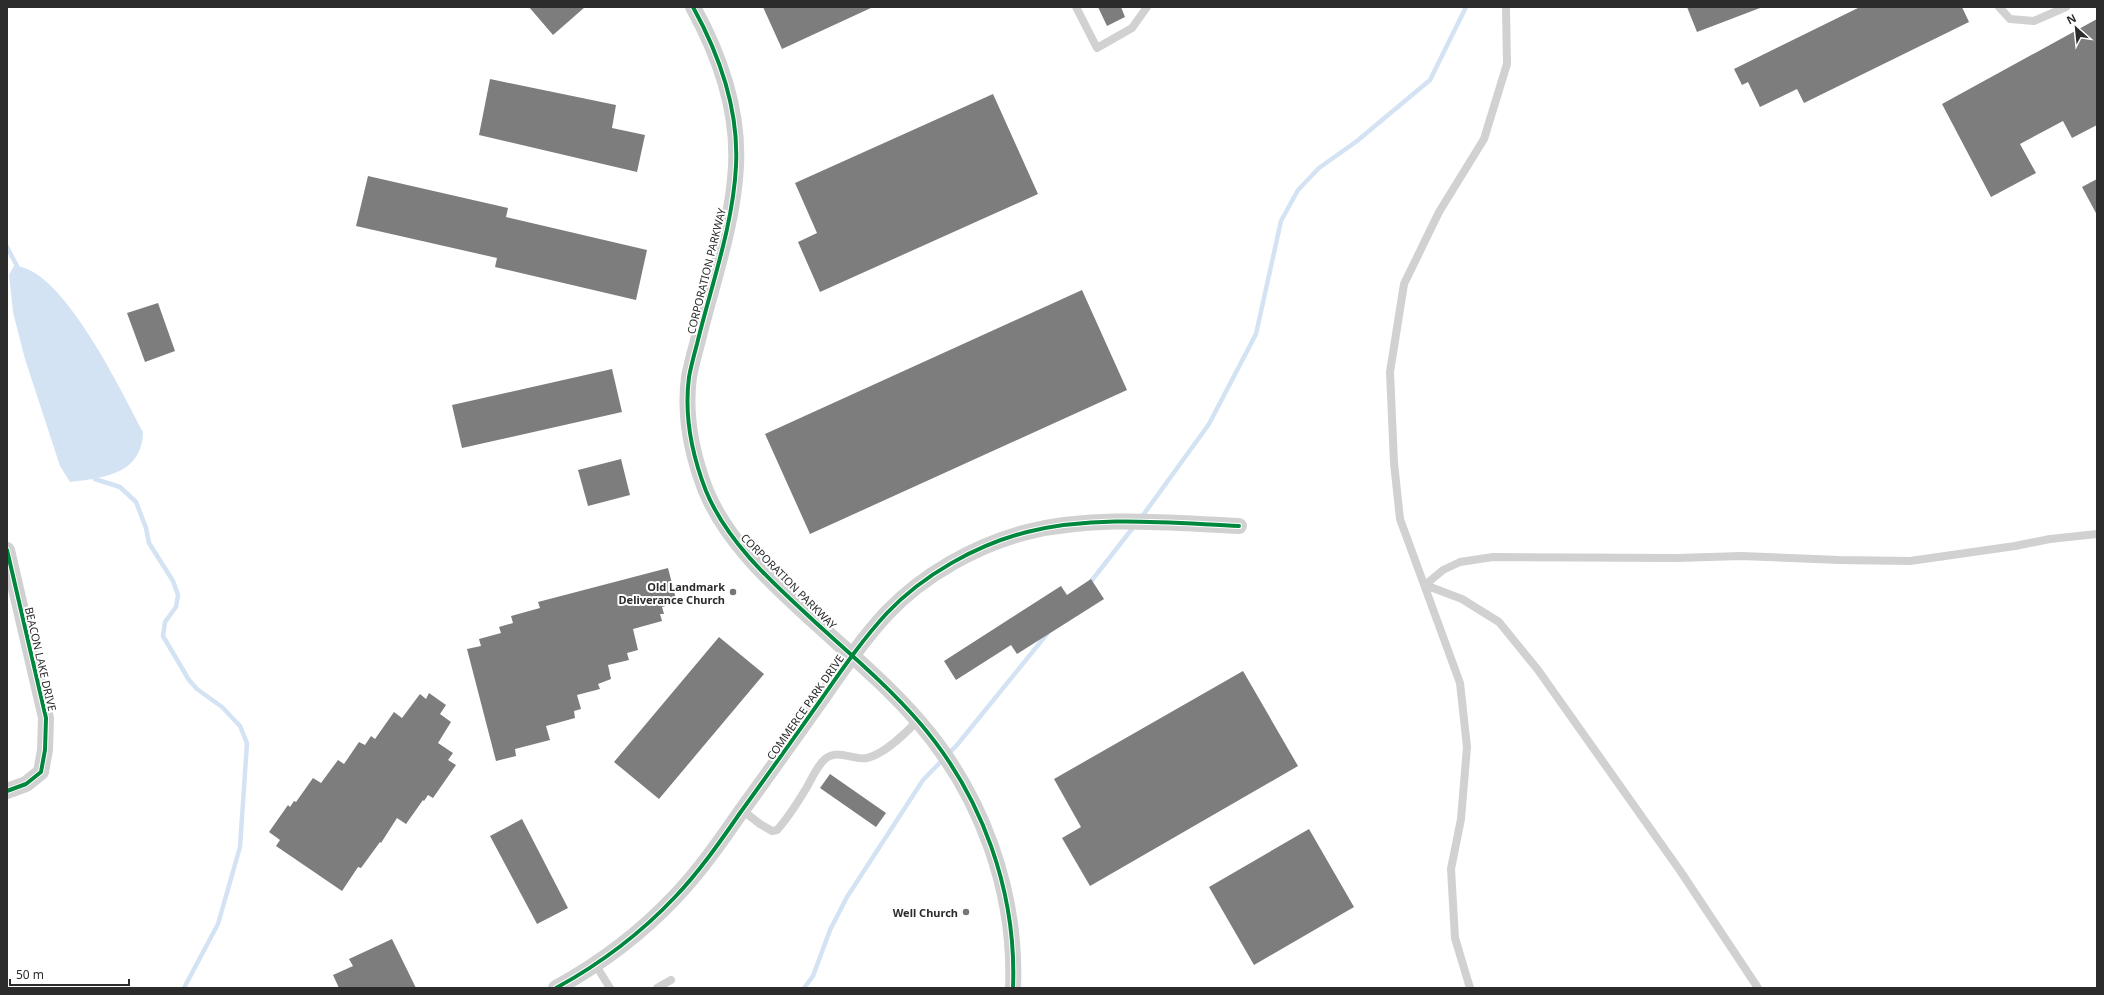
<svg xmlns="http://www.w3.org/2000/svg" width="2104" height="995" font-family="'Noto Sans',sans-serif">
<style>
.water{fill:#d4e3f3}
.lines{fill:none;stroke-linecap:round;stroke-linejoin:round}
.stream{stroke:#d4e3f3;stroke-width:4.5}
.building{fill:#7d7d7d}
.lane{stroke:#d1d1d1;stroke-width:8}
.street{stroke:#d1d1d1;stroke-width:16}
.cycleway-casing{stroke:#fff;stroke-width:6}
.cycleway{stroke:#00873e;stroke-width:4}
.poi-dot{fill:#767676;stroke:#fff;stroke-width:1.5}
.labels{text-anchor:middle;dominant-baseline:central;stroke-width:4;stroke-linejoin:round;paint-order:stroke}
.street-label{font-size:11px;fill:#2c2c2c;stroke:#fff}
.poi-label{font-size:11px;font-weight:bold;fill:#2c2c2c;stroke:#fff;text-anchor:end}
</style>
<rect width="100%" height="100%" fill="#fff"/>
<!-- water -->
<path class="water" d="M14,266c48,0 108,127 129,166 -1,42 -39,46 -73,50l-10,-16 -35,-107 -12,-47 -4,-37z"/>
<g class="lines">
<!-- stream -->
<path class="stream" d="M7,247l12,23
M93,474l2,5 25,8 16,15 10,26 3,15 24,38 5,14 -2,12 -11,15 -2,14 26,44 8,9 25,18 18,19 7,17 -7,104 -22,77 -34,64
M1141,518l68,-94 47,-90 25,-113 17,-31 21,-22 38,-27 73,-61 36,-73
M1089,584l46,-59
M804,988l9,-12 17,-46 17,-33 76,-117 34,-35 90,-111"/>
</g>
<!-- building -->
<path class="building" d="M529,7h56l-32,28z
M763,7h110l-91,42z
M1098,7h23l4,10 -18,9z
M1687,7h72l1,1 -63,24z
M1860,7h102l7,15 -165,81 -7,-14 -37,18 -12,-25 -6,3 -8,-16z
M2097,19v106l-25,13 -9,-17 -43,23 16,29 -45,24 -49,-93z
M490,79l126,26 -4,23 33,7 -8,37 -158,-37z
M993,94l45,100 -218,98 -22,-50 19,-9 -22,-50z
M368,176l140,32 -2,9 141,33 -11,50 -141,-33 2,-9 -141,-32z
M2097,179v36l-15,-28z
M1082,290l45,100 -317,144 -45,-100z
M158,303l17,48 -30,11 -18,-49z
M612,369l10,43 -160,36 -10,-43z
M621,459l9,36 -42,11 -10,-36z
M668,568l9,35 -15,4 2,7h-4l2,7 -29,8 5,21 -11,3 2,7 -21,5 3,14 -13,5 2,5 -23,6 4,14 -7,2 1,7 -29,8 4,14 -35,9 1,7 -20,5 -29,-112 14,-3 -2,-7 22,-6 -2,-6 14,-4 -2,-7 29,-8 -2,-6z
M1091,579l13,20 -87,55 -6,-9 -55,35 -12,-19 117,-75 6,9z
M719,637l45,37 -105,125 -45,-37z
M1243,671l55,95 -208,120 -28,-48 19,-11 -27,-48z
M429,693l17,12 -6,9 11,8 -13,21 15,10 -5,7 8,5 -23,33 -5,-3 -4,6 -1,-1 -17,24 -9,-6 -16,25 -1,-1 -19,26 -3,-1 -16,24 -66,-45 4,-6 -11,-8 19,-27 2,2 4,-6 2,1 17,-24 8,5 17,-23 6,4 15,-22 6,3 6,-9 4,3 19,-27 8,6 18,-24 6,5z
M830,774l56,39 -10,14 -56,-39z
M522,819l46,89 -31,16 -47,-88z
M1309,829l45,78 -100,58 -45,-78z
M392,939l24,49h-77l-6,-13 20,-9 -4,-7z"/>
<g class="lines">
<!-- lane -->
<path class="lane" d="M1076,7l21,41 35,-20 15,-21
M1999,7l11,12 24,2 32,-14
M742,810l18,14 12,7 5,-1c12,-13 21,-28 30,-43 5,-9 10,-21 18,-28 13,-11 28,2 42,-1 17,-4 39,-25 51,-38
M595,964l15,24
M657,988l14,-8
M1470,988l-15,-50 -4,-69 10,-50 6,-72 -7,-64 -60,-164 -6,-56 -4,-91 14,-88 35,-72 45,-73 23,-75 -1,-57
M1758,988l-77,-116 -143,-202 -39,-48 -37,-23 -37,-14 18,-15 17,-8 33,-5 184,1 64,-2 98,4 71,1 105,-15 35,-7 47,-5"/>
<!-- street -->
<path class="street" d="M693,7c27,49 46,102 43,159 -3,60 -25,120 -39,178 -3,11 -6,22 -8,33 -5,38 3,78 17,114 22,53 68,93 109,131 35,32 73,64 104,100 63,73 98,170 94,266
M7,550l39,168 -1,32 -4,22 -15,12 -19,7
M556,988c44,-24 84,-54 119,-91 24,-25 45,-55 65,-84 27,-37 53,-74 80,-112 21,-30 42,-61 67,-88 36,-38 89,-68 140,-81 69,-17 142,-9 212,-6"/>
<defs>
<path id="cycleway" d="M693,7c27,49 46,102 43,159 -3,60 -25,120 -39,178 -3,11 -6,22 -8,33 -5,38 3,78 17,114 22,53 68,93 109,131 35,32 73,64 104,100 63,73 98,170 94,266
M7,550l39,168 -1,32 -4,22 -15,12 -19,7
M556,988c44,-24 84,-54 119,-91 24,-25 45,-55 65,-84 27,-37 53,-74 80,-112 21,-30 42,-61 67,-88 36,-38 89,-68 140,-81 69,-17 142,-9 212,-6"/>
</defs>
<!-- cycleway casing -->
<use href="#cycleway" class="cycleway-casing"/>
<!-- cycleway -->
<use href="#cycleway" class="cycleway"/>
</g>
<!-- markers -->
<g class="poi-dot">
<circle cx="733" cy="592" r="4"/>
<circle cx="966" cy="912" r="4"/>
</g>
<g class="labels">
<!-- street labels -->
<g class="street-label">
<text transform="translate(706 271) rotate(-76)">CORPORATION PARKWAY</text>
<text transform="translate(789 581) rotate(45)">CORPORATION PARKWAY</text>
<text transform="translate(41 659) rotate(77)">BEACON LAKE DRIVE</text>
<text transform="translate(805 707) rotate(-55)">COMMERCE PARK DRIVE</text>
</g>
<!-- poi labels -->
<g class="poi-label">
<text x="725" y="586">Old Landmark<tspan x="725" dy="13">Deliverance Church</tspan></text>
<text x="958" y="912">Well Church</text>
</g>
</g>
<!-- border -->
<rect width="2104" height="995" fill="none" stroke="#2c2c2c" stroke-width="16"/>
<!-- north arrow -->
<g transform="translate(2076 28) rotate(333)" stroke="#ffffff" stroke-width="3" paint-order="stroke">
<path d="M0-3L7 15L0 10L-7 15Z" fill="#2c2c2c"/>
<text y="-6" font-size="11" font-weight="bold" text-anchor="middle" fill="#2c2c2c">N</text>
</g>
<!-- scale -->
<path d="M10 979v6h119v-6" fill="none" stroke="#2c2c2c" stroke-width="2"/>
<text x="16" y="979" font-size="12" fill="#2c2c2c" stroke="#ffffff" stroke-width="3" paint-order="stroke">50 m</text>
</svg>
